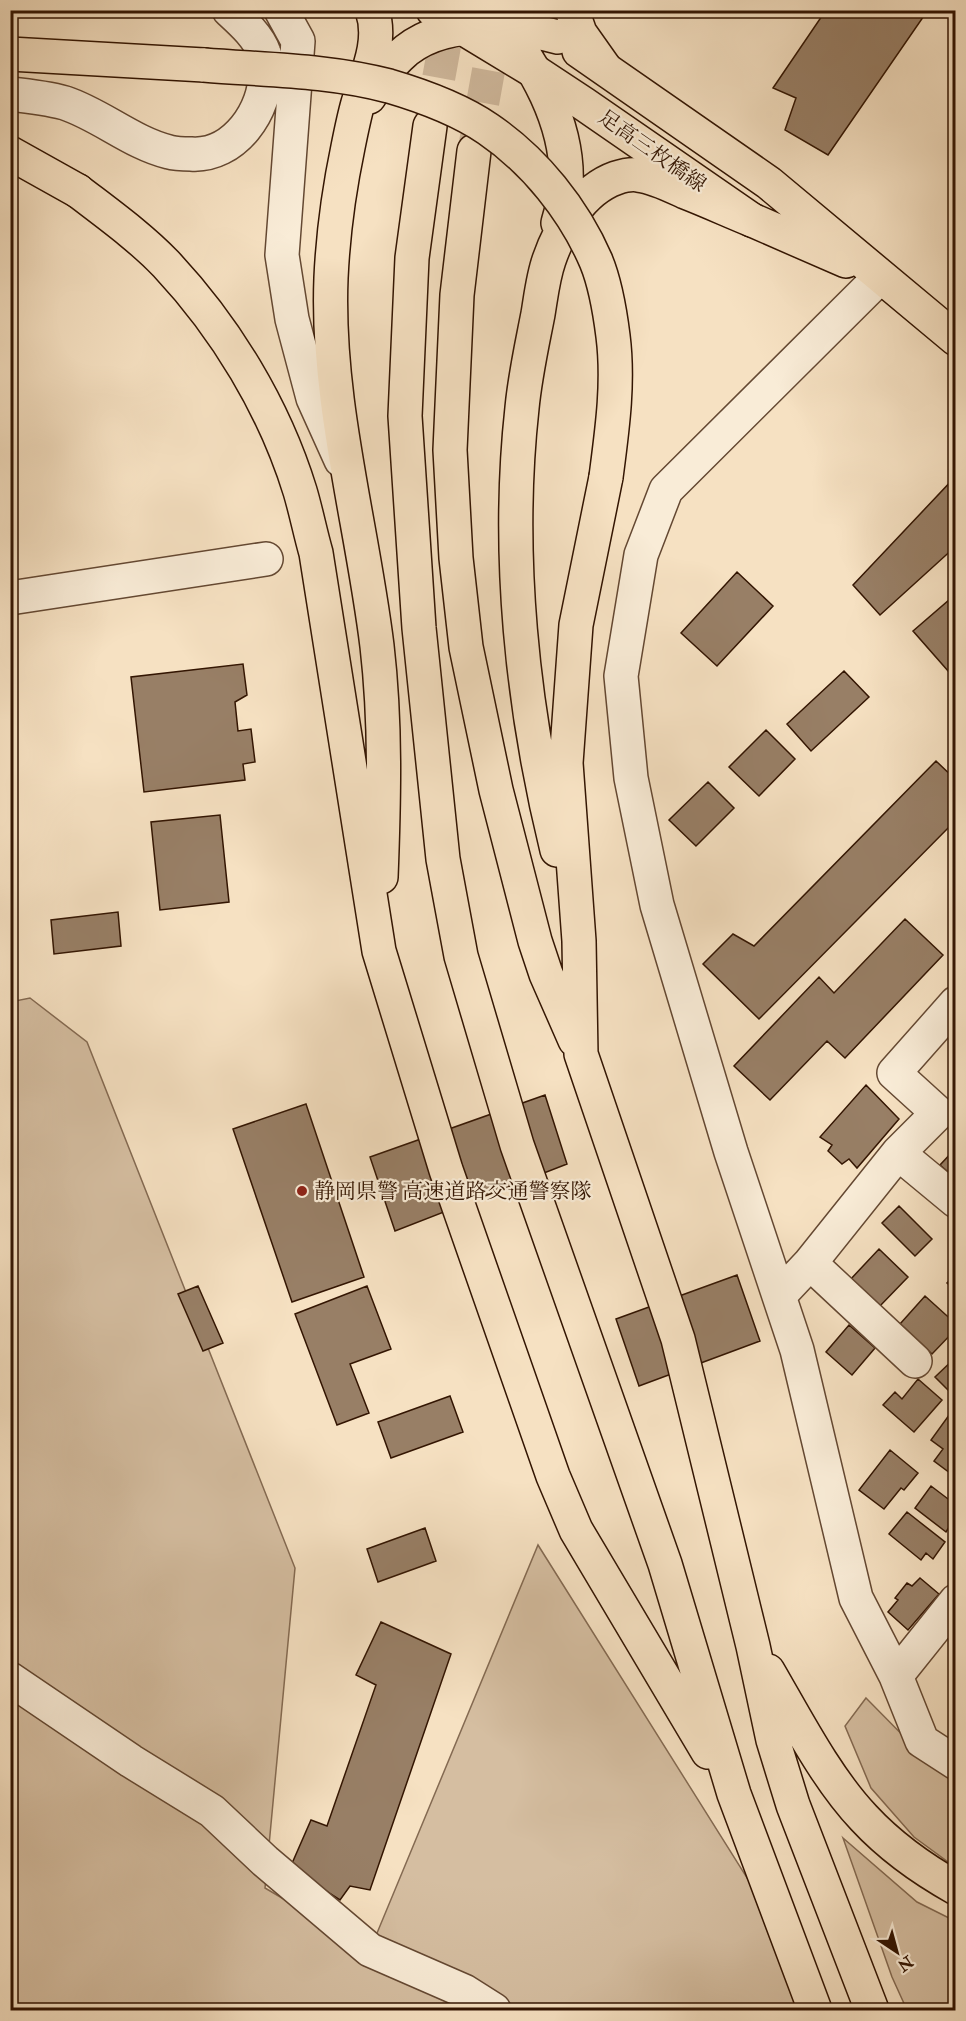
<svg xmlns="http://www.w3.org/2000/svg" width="966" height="2021" font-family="'IM FELL Double Pica','Noto Serif JP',serif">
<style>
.green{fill:#d5bea1;stroke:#846a52;stroke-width:1.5}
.building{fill:#987f66;stroke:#331502;stroke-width:1.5}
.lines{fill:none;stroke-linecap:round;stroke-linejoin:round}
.highway-tunnel{stroke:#cfb89c;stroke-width:33;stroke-dasharray:33 16;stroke-linecap:butt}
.minor-casing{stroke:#644832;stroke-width:36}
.major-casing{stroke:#331502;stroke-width:36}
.highway-casing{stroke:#331502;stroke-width:36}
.minor{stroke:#f9ecd7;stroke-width:33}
.major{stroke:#f6e1c2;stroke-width:33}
.highway{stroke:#f6e1c2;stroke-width:33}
.highway-bridge-casing{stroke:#331502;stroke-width:36;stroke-linecap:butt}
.highway-bridge{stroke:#f6e1c2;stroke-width:33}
.poi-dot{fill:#8f2418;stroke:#f9ecd7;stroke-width:2}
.labels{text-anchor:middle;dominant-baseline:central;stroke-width:4.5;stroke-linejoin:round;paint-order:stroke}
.street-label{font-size:21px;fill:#331502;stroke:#f9ecd7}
.poi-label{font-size:21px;fill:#331502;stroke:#f9ecd7;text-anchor:start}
</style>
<rect width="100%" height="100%" fill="#f6e1c2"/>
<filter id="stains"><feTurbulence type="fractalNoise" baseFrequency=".00333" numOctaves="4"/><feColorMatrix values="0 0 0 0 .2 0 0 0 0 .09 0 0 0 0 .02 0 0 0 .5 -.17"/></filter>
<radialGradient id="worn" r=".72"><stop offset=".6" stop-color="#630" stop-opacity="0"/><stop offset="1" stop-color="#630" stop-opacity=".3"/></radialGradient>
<!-- green -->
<path class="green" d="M30,998l57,44 208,526 -30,320 105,62 168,-405 255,406 16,59h-798l-1,-1008z
M866,1698l65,66 24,14v89l-41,-30 -43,-49 -26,-62z
M843,1838l74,64 38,19v89h-48l-15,-33z"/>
<!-- building -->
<path class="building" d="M826,10h102l-100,145 -43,-25 11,-32 -23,-10z
M956,476v70l-76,69 -27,-30z
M737,572l36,34 -56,60 -36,-33z
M956,594v86l-43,-49z
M243,664l4,31 -12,7 3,29 13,-2 4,33 -12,2 2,16 -101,12 -13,-115z
M844,671l25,26 -58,54 -24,-27z
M766,730l29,29 -36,37 -30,-29z
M936,761l20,19v40l-197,199 -56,-55 30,-30 21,12z
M708,782l26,26 -38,38 -27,-26z
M220,815l9,87 -69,8 -9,-88z
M118,912l3,34 -67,8 -3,-34z
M905,919l38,36 -98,103 -18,-17 -57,59 -36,-34 85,-89 15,16z
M866,1085l33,34 -42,49 -8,-9 -7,5 -14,-13 4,-6 -12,-8z
M545,1095l22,69 -172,67 -25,-74z
M306,1104l58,173 -72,25 -59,-173z
M956,1148v31l-16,-14z
M899,1206l33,33 -17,17 -33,-33z
M879,1249l29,28 -30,31 -29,-27z
M956,1274v17l-9,-8z
M737,1275l23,66 -121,45 -23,-67z
M198,1286l25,57 -20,8 -25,-57z
M367,1286l24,63 -41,15 19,49 -32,12 -42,-111z
M925,1296l31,28v5l-24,25 -32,-30z
M849,1325l26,23 -23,27 -26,-23z
M956,1357v41l-21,-21z
M918,1379l24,21 -28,32 -31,-27 12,-13 7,7z
M450,1396l13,36 -72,26 -13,-36z
M952,1411l4,3v51l-6,8 -16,-12 9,-12 -12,-9z
M890,1450l28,23 -14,17 -3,-2 -17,21 -25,-19z
M931,1486l25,19v22l-5,-3 -5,8 -31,-24z
M907,1512l38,30 -12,17 -7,-6 -5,7 -32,-26z
M425,1528l11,33 -58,21 -11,-33z
M920,1578l19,16 -31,36 -20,-18 10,-12 -3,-2 12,-15 5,3z
M381,1622l70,32 -81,236 -20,-4 -10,14 -50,-32 21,-48 16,6 49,-141 -20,-10z"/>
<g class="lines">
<!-- highway-tunnel -->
<path class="highway-tunnel" d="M430,126l21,-116
M474,151l24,-133"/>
<defs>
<path id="minor" d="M281,10l17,31 -16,214 10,64 21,79 28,62
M10,94c19,2 37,4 55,9 36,12 67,40 104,49 7,2 15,2 22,2 43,3 76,-44 74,-83 0,-5 1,-13 -1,-18 -6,-17 -22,-31 -35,-43
M880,277l-214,213 -25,65 -20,121 10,102 26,127 74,247 66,198 59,248 40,78 26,65 34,22
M10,598l256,-39
M898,1153l58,48
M810,1263l105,98
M779,1296l31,-33 88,-110 40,-40 -44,-40 62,-70
M896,1676l60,-75
M10,1679l121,82 81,50 53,50 105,89 94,41 30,19"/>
<path id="major" d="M433,10l104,63 47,31 168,116 94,41
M579,51l190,132 187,156
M10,153l68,38"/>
<path id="highway" d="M372,10c11,31 -5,64 -14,93 -4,14 -7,29 -10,44 -9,43 -15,87 -17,131 -5,124 31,245 46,368 9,77 7,154 4,231
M572,10l8,23 24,34
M496,14c37,50 74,108 70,173 0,11 -5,24 -8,36
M10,54l194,11
M369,97c10,-15 18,-29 31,-41 39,-38 109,-32 158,-19
M430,126l-18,132 -7,158 14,212 24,231 18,97 56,189 148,419 69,230 81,216
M474,151l-17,144 -7,155 6,108 10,89 30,143 39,151 11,33 29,66
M78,191c30,23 62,46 88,73 60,64 108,143 134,227 6,20 10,41 16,62l63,398 67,219 107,306 23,54 132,222
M606,477l-30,148 -10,138 13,178 2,113 97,285 75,307 20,94 20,65 79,205
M557,850c-35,-142 -51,-297 -35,-442 3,-32 10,-63 16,-94 3,-18 5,-37 11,-54 11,-32 33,-70 67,-82 6,-2 16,-4 22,-3 17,2 32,10 47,17 23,9 45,19 67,28
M768,1671c28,48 58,107 96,147 26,28 58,51 92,70"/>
</defs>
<!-- minor casing -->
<use href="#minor" class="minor-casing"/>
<!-- major casing -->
<use href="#major" class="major-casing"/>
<!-- highway casing -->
<use href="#highway" class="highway-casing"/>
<!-- minor -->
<use href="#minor" class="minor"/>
<!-- major -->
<use href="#major" class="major"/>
<!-- highway -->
<use href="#highway" class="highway"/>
<defs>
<path id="highway-bridge" d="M204,65c61,5 125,5 185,21 34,10 70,23 99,43 47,32 86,81 108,132 10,24 14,51 17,75 6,47 -1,95 -7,141"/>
</defs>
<!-- highway-bridge casing -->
<use href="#highway-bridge" class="highway-bridge-casing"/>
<!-- highway-bridge -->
<use href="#highway-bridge" class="highway-bridge"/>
</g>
<!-- markers -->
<circle class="poi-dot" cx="302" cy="1191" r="6"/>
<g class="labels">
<!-- street labels -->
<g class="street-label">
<text transform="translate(652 151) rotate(35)">足高三枚橋線</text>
</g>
<!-- poi labels -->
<g class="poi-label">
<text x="314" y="1191">静岡県警 高速道路交通警察隊</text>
</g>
</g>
<!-- margin -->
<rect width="966" height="2021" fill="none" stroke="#f6e1c2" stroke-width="36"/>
<rect x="12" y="12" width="942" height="1997" fill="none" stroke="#331502" stroke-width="3"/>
<rect x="18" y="18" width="930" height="1985" fill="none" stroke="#331502" stroke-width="1.5"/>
<!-- north arrow -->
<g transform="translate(897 1952) rotate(144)" stroke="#f9ecd7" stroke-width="4.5" paint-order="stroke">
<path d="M0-4.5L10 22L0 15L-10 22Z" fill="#331502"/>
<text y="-9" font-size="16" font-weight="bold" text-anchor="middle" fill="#331502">N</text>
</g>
<rect width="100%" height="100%" filter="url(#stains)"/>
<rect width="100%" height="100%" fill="url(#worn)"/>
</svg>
